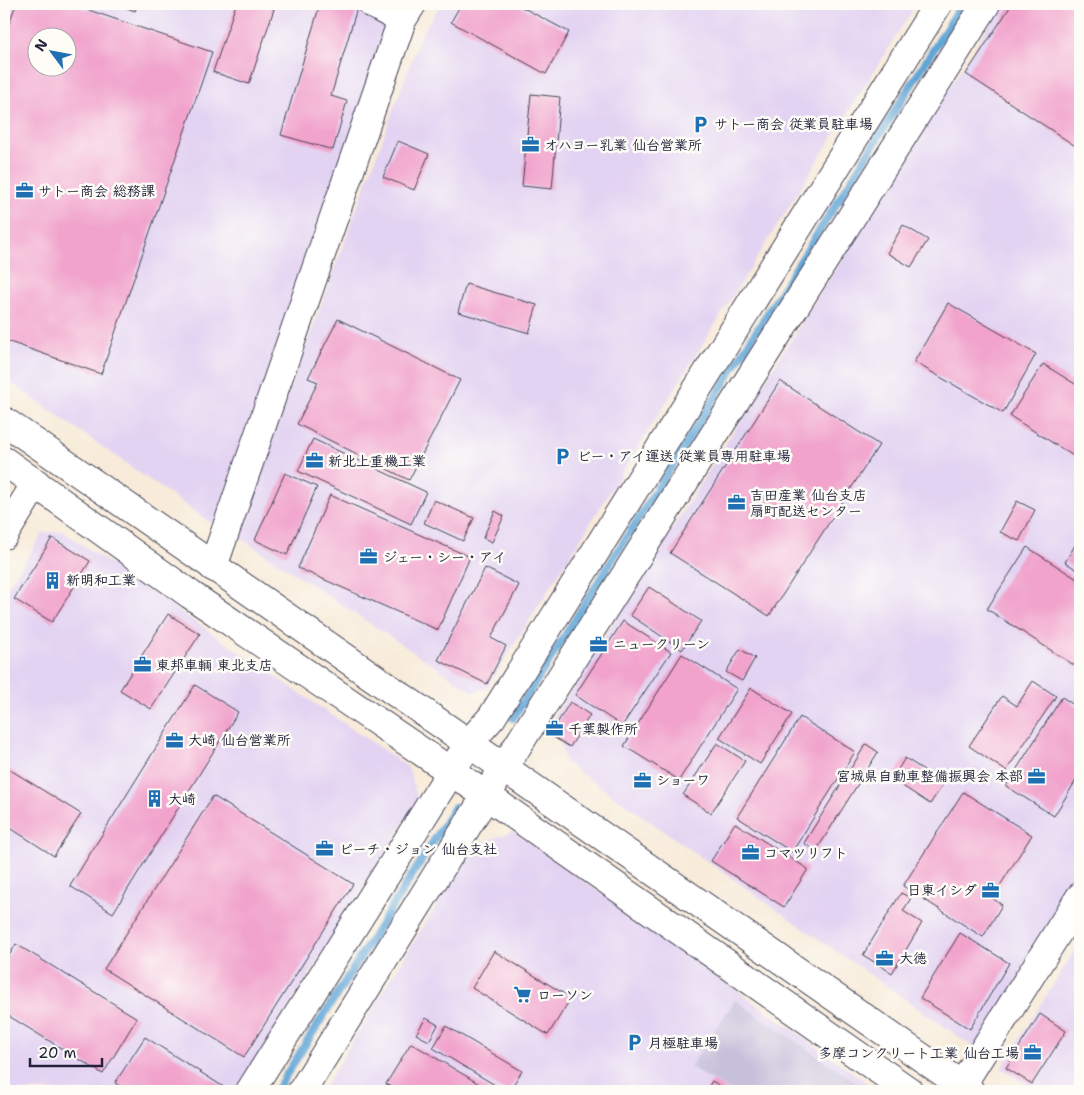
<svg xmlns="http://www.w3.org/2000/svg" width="1084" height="1095" font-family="'Shantell Sans','Klee One',sans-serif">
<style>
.built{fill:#e3d3f2;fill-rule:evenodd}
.industrial{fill:#c6c0da}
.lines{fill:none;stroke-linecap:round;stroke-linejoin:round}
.stream{stroke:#61a6d7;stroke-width:8}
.building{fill:#f1a3cc;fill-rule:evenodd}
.minor-casing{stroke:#424053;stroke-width:30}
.tertiary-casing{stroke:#424053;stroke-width:30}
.minor{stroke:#fff;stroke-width:28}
.tertiary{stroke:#fff;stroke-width:28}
.labels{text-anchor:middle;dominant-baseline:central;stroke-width:5;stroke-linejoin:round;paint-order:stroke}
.poi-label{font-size:14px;font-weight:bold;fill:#22223b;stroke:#fdfcf7;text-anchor:start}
</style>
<rect width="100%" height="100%" fill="#fdfcf7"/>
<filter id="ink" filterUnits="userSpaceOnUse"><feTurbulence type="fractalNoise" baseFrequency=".02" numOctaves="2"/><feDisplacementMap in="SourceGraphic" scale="10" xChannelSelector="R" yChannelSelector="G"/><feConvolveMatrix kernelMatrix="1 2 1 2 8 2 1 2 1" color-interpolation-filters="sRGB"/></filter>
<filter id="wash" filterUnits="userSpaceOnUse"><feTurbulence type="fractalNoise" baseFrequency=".0096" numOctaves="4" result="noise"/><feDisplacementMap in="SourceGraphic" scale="20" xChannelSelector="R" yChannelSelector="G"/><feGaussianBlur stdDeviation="1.12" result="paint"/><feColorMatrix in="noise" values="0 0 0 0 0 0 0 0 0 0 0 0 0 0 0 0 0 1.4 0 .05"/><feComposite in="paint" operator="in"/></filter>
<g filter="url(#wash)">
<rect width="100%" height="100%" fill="#f8ebd9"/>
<!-- built -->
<path class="built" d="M4,4h358l24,13 5,16 -168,482 -12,8 -207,-145zM38,38h30v30h-30z
M441,4h475l-429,684 -13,4 -238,-157 185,-500z
M1002,4h78v876l-105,168 -410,-286 -11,-45z
M62,531l346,236 10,33 -181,291h-233v-497l39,-61z
M514,831l364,260h-556l151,-245z
M1080,942v149h-45l-34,-23z"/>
<!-- industrial -->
<path class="industrial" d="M735,1000l134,91h-139l-40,-24z"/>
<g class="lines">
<!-- stream -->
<path class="stream" d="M513,718l449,-714
M276,1091l179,-284"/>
</g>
<g id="blocks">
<!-- building -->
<path class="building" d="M16,4h55l141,48 -111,322 -97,-34v-302zM38,38h30v30h-30z
M116,4h22l-3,7z
M236,4h24l14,5 -25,75 -36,-12z
M320,4h23l14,4 -26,88 16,5 -14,49 -52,-15z
M461,4h55l53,28 -23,42 -95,-52z
M1012,4h68v145l-114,-75z
M531,94l29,3 -8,92 -30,-3z
M398,141l31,13 -15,36 -31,-13z
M903,225l25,15 -17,27 -24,-14z
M466,284l71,21 -8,28 -71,-21z
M948,303l88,51 -33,59 -89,-51z
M338,319l122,61 -51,100 -112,-56 21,-42 -10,-4z
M1043,364l37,23v73l-70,-44z
M780,381l99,64 -110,171 -99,-63z
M313,439l113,53 -15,32 -113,-53z
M285,473l32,14 -30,68 -32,-15z
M330,495l140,62 -32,73 -140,-62z
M434,500l40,18 -11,23 -39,-18z
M1017,501l18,9 -16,31 -19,-9z
M495,511l9,5 -12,26 -9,-4z
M1080,537v35l-15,-10z
M52,538l38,23 -38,61 -38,-23z
M1027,547l53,34v88l-93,-60z
M485,568l34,17 -28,53 15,8 -19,38 -49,-24z
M649,587l52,34 -19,29 -52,-35z
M168,614l32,20 -49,75 -31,-19z
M623,621l48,31 -49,74 -47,-31z
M740,649l15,9 -13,23 -16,-9z
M682,654l55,35 -58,91 -55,-34z
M1033,681l23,15 -50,75 -37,-25 33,-50 15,10z
M195,685l43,27 -125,201 -43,-27z
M751,688l41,26 -32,50 -41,-26z
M1062,697l18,12v65l-26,42 -48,-30z
M570,702l20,13 -20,32 -20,-12z
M800,717l55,35 -63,100 -55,-35z
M717,743l28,18 -34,52 -28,-18z
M866,744l12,8 -62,99 -12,-8z
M905,758l39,25 -14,21 -38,-25z
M4,766l77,48 -27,42 -50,-32z
M963,792l69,43 -40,63 10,7 -19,32 -80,-51z
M213,796l140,88 -109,173 -140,-88z
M735,823l73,46 -24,38 -73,-46z
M901,893l10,5 -8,13 19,12 -30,50 -29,-18z
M960,933l49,30 -39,66 -50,-31z
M16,944l121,74 -34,56 -99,-61v-49z
M494,951l77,47 -23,37 -76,-47z
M1040,1014l26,17 -34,53 -26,-16z
M426,1018l12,7 -9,16 -13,-7z
M446,1026l76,45 -13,20h-4l-72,-43z
M145,1037l85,54h-103l-12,-8z
M411,1043l80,48h-93l-12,-7z
M712,1081l16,10h-22z"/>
</g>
</g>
<g filter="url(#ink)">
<use href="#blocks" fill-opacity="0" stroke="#424053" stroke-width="1"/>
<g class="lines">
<defs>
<path id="minor" d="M372,4l30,16
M4,535l32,-52
M213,567l189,-547 10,-16
M250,1091l219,-348 23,-26 446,-713
M302,1091l177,-284 507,-803
M958,1091l122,-194"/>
<path id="tertiary" d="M4,421l966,670
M4,461l187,134 296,201 422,295"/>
</defs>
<!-- minor casing -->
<use href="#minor" class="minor-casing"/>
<!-- tertiary casing -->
<use href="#tertiary" class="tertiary-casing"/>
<!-- minor -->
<use href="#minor" class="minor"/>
<!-- tertiary -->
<use href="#tertiary" class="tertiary"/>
</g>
</g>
<!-- icons -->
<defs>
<symbol id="parking-bare" viewBox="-9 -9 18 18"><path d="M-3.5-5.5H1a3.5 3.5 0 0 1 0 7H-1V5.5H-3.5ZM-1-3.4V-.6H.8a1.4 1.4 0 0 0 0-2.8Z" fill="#1f6fb2" stroke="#fdfcf7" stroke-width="2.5" paint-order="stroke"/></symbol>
<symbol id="office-bare" viewBox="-9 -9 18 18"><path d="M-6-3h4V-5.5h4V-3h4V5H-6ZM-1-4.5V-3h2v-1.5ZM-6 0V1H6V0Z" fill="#1f6fb2" stroke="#fdfcf7" stroke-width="2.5" paint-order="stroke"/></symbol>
<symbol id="building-bare" viewBox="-9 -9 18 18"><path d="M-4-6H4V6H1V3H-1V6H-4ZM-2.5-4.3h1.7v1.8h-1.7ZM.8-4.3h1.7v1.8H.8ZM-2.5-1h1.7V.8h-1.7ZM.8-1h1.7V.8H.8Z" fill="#1f6fb2" stroke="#fdfcf7" stroke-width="2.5" paint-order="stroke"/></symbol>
<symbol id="supermarket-bare" viewBox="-9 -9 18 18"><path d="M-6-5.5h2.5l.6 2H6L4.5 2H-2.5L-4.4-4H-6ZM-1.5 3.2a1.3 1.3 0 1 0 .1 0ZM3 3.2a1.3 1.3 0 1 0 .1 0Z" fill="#1f6fb2" stroke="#fdfcf7" stroke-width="2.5" paint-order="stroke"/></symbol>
</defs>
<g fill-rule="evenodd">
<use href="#parking-bare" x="688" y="112" width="25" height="25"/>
<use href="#office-bare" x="518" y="132" width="25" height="25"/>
<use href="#office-bare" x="12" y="178" width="25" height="25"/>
<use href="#parking-bare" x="550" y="444" width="25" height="25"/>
<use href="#office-bare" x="302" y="448" width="25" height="25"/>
<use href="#office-bare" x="724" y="490" width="25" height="25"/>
<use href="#office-bare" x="356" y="544" width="25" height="25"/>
<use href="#building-bare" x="40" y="568" width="25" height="25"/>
<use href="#office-bare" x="586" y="632" width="25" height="25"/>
<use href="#office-bare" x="130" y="652" width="25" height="25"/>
<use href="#office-bare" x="542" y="716" width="25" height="25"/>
<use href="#office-bare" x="162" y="728" width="25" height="25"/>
<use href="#office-bare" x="1024" y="764" width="25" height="25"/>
<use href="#office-bare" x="630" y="768" width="25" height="25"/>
<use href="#building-bare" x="142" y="786" width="25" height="25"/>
<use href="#office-bare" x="312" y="836" width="25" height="25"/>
<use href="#office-bare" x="738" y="840" width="25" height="25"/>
<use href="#office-bare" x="978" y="878" width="25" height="25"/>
<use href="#office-bare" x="872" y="946" width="25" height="25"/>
<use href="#supermarket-bare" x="510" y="982" width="25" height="25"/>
<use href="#parking-bare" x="622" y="1030" width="25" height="25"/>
<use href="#office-bare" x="1020" y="1040" width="25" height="25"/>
</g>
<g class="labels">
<!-- poi labels -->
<g class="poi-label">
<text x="714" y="124">サトー商会 従業員駐車場</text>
<text x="544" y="145">オハヨー乳業 仙台営業所</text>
<text x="38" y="191">サトー商会 総務課</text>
<text x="577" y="456">ビー・アイ運送 従業員専用駐車場</text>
<text x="328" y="461">新北上重機工業</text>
<text x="750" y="495">吉田産業 仙台支店<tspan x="750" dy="16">扇町配送センター</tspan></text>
<text x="383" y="557">ジェー・シー・アイ</text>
<text x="66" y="580">新明和工業</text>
<text x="613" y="644">ニュークリーン</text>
<text x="156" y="665">東邦車輌 東北支店</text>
<text x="568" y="729">千葉製作所</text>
<text x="188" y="740">大崎 仙台営業所</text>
<text x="1023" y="776" text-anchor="end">宮城県自動車整備振興会 本部</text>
<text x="656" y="780">ショーワ</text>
<text x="168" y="799">大崎</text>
<text x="339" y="849">ピーチ・ジョン 仙台支社</text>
<text x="764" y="853">コマツリフト</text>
<text x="977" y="890" text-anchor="end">日東イシダ</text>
<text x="899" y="958">大徳</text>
<text x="537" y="995">ローソン</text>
<text x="648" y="1043">月極駐車場</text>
<text x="1019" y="1053" text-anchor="end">多摩コンクリート工業 仙台工場</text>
</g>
</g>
<!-- margin -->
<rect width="1084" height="1095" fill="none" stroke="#fdfcf7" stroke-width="20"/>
<!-- north arrow -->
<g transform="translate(52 52) rotate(302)"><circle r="24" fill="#fdfcf7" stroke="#a5a5ac"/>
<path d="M0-4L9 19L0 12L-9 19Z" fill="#1f6fb2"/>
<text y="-8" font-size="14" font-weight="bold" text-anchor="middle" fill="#22223b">N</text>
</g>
<!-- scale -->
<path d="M30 1058v8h72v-8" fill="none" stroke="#22223b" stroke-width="2.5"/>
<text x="38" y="1058" font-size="15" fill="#22223b" stroke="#fdfcf7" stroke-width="4" paint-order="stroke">20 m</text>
</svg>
